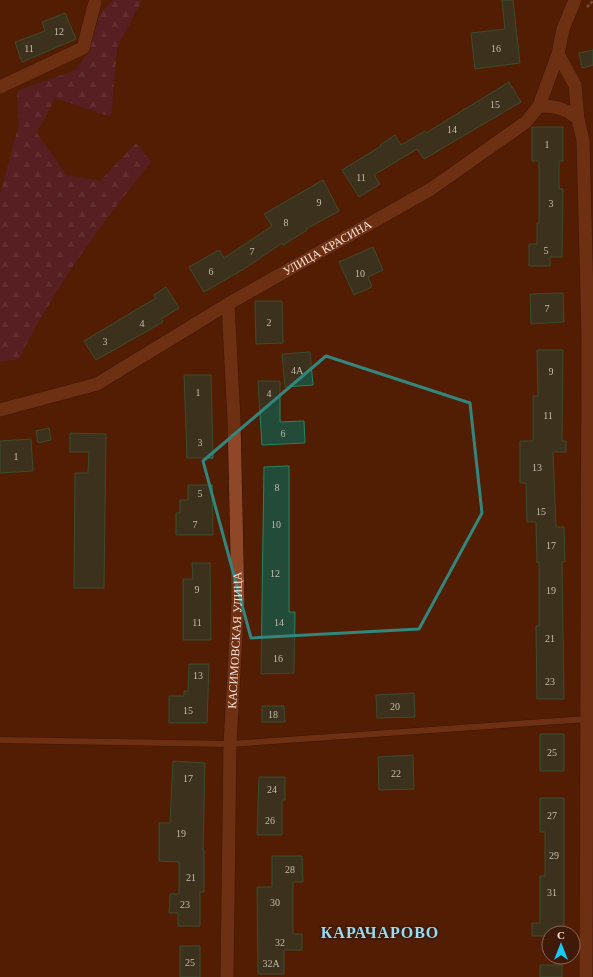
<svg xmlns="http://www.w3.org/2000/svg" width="593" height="977" font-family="Georgia,serif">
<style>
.forest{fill:url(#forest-firs)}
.building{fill:#234b3a;stroke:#208661}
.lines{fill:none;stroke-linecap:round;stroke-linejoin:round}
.service-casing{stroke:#2f0b00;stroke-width:7}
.minor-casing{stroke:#2f0b00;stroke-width:14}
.path{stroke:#ad8775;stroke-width:2.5;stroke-dasharray:3 2;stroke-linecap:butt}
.service{stroke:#8f4827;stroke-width:6}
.minor{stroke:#8f4827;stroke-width:13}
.marked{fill:none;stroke:#32867d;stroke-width:3;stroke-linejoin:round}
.labels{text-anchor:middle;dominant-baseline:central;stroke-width:3.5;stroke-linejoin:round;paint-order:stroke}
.number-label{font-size:10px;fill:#c4baae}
.street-label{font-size:12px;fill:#f9dfd5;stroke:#3f1a08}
.district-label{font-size:16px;font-weight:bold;letter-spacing:1px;fill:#95dcf7;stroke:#3f1a08}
</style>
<defs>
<pattern id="forest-firs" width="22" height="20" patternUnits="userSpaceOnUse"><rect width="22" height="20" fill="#5f2249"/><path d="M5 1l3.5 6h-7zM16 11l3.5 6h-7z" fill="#774262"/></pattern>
</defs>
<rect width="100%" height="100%" fill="#521e03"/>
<!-- forest -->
<path class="forest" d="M113,0h29l-25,48 -6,69 -56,-19 -18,35 29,42 34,6 36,-38 15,19c-50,62 -96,124 -132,197l-19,3v-167l19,-71 -2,-33 58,-21 13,-17 12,-40z"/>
<!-- building -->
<path class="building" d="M502,0h11l7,63 -45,6 -4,-36 34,-4z
M65,13l11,26 -54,23 -7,-20 30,-11 -3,-9z
M593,50v15l-11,3 -3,-15z
M509,82l12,20 -97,57 -7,-10 -43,26 6,9 -21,13 -17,-27 39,-24 -1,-1 15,-10 6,10 24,-14 1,2z
M532,127h31v34h-4v28h4l-1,68h-12v9h-21v-22h8v-21h2v-62h-7z
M323,180l16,31 -33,18 1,1 -24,15 -1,-2 -38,26 -40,23 -15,-25 30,-17 5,8 48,-32 -8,-12z
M373,247l10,23 -15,7 4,10 -18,8 -15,-33z
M166,287l13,21 -18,11 2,3 -67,38 -12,-19 72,-43 -2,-3z
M563,293l1,29 -33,2 -1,-30z
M255,301h27l1,42 -27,1z
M537,350h26l-1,91h4v11h-13l3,75h8l1,35h-3l2,137h-27l-1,-73h3v-64l-2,1 -1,-41h-9l-1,-39h-6v-42h13v-45h5z
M310,352l3,33 -28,2 -3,-33z
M184,375h27l2,83h-26z
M258,381h22v41l24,-1 1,22 -43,2z
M49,428l2,12 -13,3 -2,-12z
M70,433l36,1 -2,154h-30l1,-115h13l1,-21h-19z
M31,439l2,32 -33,2v-32z
M289,466v146h6l-1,61 -33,1 3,-207z
M188,485h24l1,50h-37v-22h4v-13h8z
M192,563h18l1,77h-28v-61h10z
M189,664h20l-2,59h-38v-27h15v-5h4z
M414,693l1,24 -38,1 -1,-23z
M262,706h22l1,16h-23z
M540,734h24v37h-24z
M413,755l1,34 -35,1 -1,-33z
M173,761l32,2 -2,87h1v42h-4v34h-22v-13h-9l1,-19h9v-32l-20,-1v-38h11z
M259,777h26v23h-3v35h-25z
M540,798h24v135h-15v3h-17v-13h8v-47h5v-44h-5z
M272,856h30l1,26h-10v52h9v16h-18v24h-26l-1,-87h15z
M180,946h20v31h-20z
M540,965h22v12h-22z"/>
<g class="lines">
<defs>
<path id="service" d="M0,740l230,4 357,-25"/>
<g id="minor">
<path d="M558,54l17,31 3,34 5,21 5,196 -2,641"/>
<path d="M0,87l83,-39 12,-46"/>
<path d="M539,106c17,0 26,2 39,13"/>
<path id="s1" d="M0,410l97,-26 131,-80 203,-115 95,-67 13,-16 19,-52 5,-25 12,-29"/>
<path id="s2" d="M227,977l3,-233 8,-143 -4,-181 -6,-116"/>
</g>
</defs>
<!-- service casing -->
<use href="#service" class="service-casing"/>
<!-- minor casing -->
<use href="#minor" class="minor-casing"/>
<!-- path -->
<path class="path" d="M587,7l6,-6"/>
<!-- service -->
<use href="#service" class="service"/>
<!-- minor -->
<use href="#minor" class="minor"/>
</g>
<!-- marked area -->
<path d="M0 0H593V977H0ZM326,356l144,47 12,110 -63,116 -168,9 -48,-177z" fill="#521e03" fill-opacity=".55" fill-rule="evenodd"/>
<path class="marked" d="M326,356l144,47 12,110 -63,116 -168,9 -48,-177z"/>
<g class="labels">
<!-- number labels -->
<g class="number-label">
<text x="59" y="31">12</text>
<text x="29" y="48">11</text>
<text x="496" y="48">16</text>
<text x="495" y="104">15</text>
<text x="452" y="129">14</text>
<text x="547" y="144">1</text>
<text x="361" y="177">11</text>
<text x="319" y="202">9</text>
<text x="551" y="203">3</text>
<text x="286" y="222">8</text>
<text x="546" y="250">5</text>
<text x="252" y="251">7</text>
<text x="211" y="271">6</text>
<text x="360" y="273">10</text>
<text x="547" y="308">7</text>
<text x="269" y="322">2</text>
<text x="142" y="323">4</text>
<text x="105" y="341">3</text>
<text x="297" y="370">4А</text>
<text x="551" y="371">9</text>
<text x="198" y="392">1</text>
<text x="269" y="393">4</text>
<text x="548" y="415">11</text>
<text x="283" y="433">6</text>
<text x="200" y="442">3</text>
<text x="16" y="456">1</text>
<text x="537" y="467">13</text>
<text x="277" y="487">8</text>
<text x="200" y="493">5</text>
<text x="541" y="511">15</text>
<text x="195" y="524">7</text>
<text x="276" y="524">10</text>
<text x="551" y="545">17</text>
<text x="275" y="573">12</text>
<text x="197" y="589">9</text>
<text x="551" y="590">19</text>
<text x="197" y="622">11</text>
<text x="279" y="622">14</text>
<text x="550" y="638">21</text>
<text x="278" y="658">16</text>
<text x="198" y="675">13</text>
<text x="550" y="681">23</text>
<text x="395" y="706">20</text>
<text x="188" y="710">15</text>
<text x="273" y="714">18</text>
<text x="552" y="752">25</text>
<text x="396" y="773">22</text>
<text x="188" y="778">17</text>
<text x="272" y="789">24</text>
<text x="552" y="815">27</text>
<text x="270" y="820">26</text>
<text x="181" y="833">19</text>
<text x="554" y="855">29</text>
<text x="290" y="869">28</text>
<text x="191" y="877">21</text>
<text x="552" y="892">31</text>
<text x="275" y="902">30</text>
<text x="185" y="904">23</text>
<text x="280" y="942">32</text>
<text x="190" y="962">25</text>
<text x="271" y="963">32А</text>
</g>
<!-- street labels -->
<g class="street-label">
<text stroke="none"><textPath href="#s1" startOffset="368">УЛИЦА КРАСИНА</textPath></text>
<text stroke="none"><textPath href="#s2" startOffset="337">КАСИМОВСКАЯ УЛИЦА</textPath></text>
</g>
<!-- district labels -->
<g class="district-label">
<text x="380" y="932">КАРАЧАРОВО</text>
</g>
</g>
<!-- north arrow -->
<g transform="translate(561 945)"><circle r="19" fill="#3f1a08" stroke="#89695a"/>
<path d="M0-3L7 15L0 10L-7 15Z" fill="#15cafb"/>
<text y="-6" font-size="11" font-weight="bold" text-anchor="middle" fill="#f9dfd5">С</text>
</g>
</svg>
